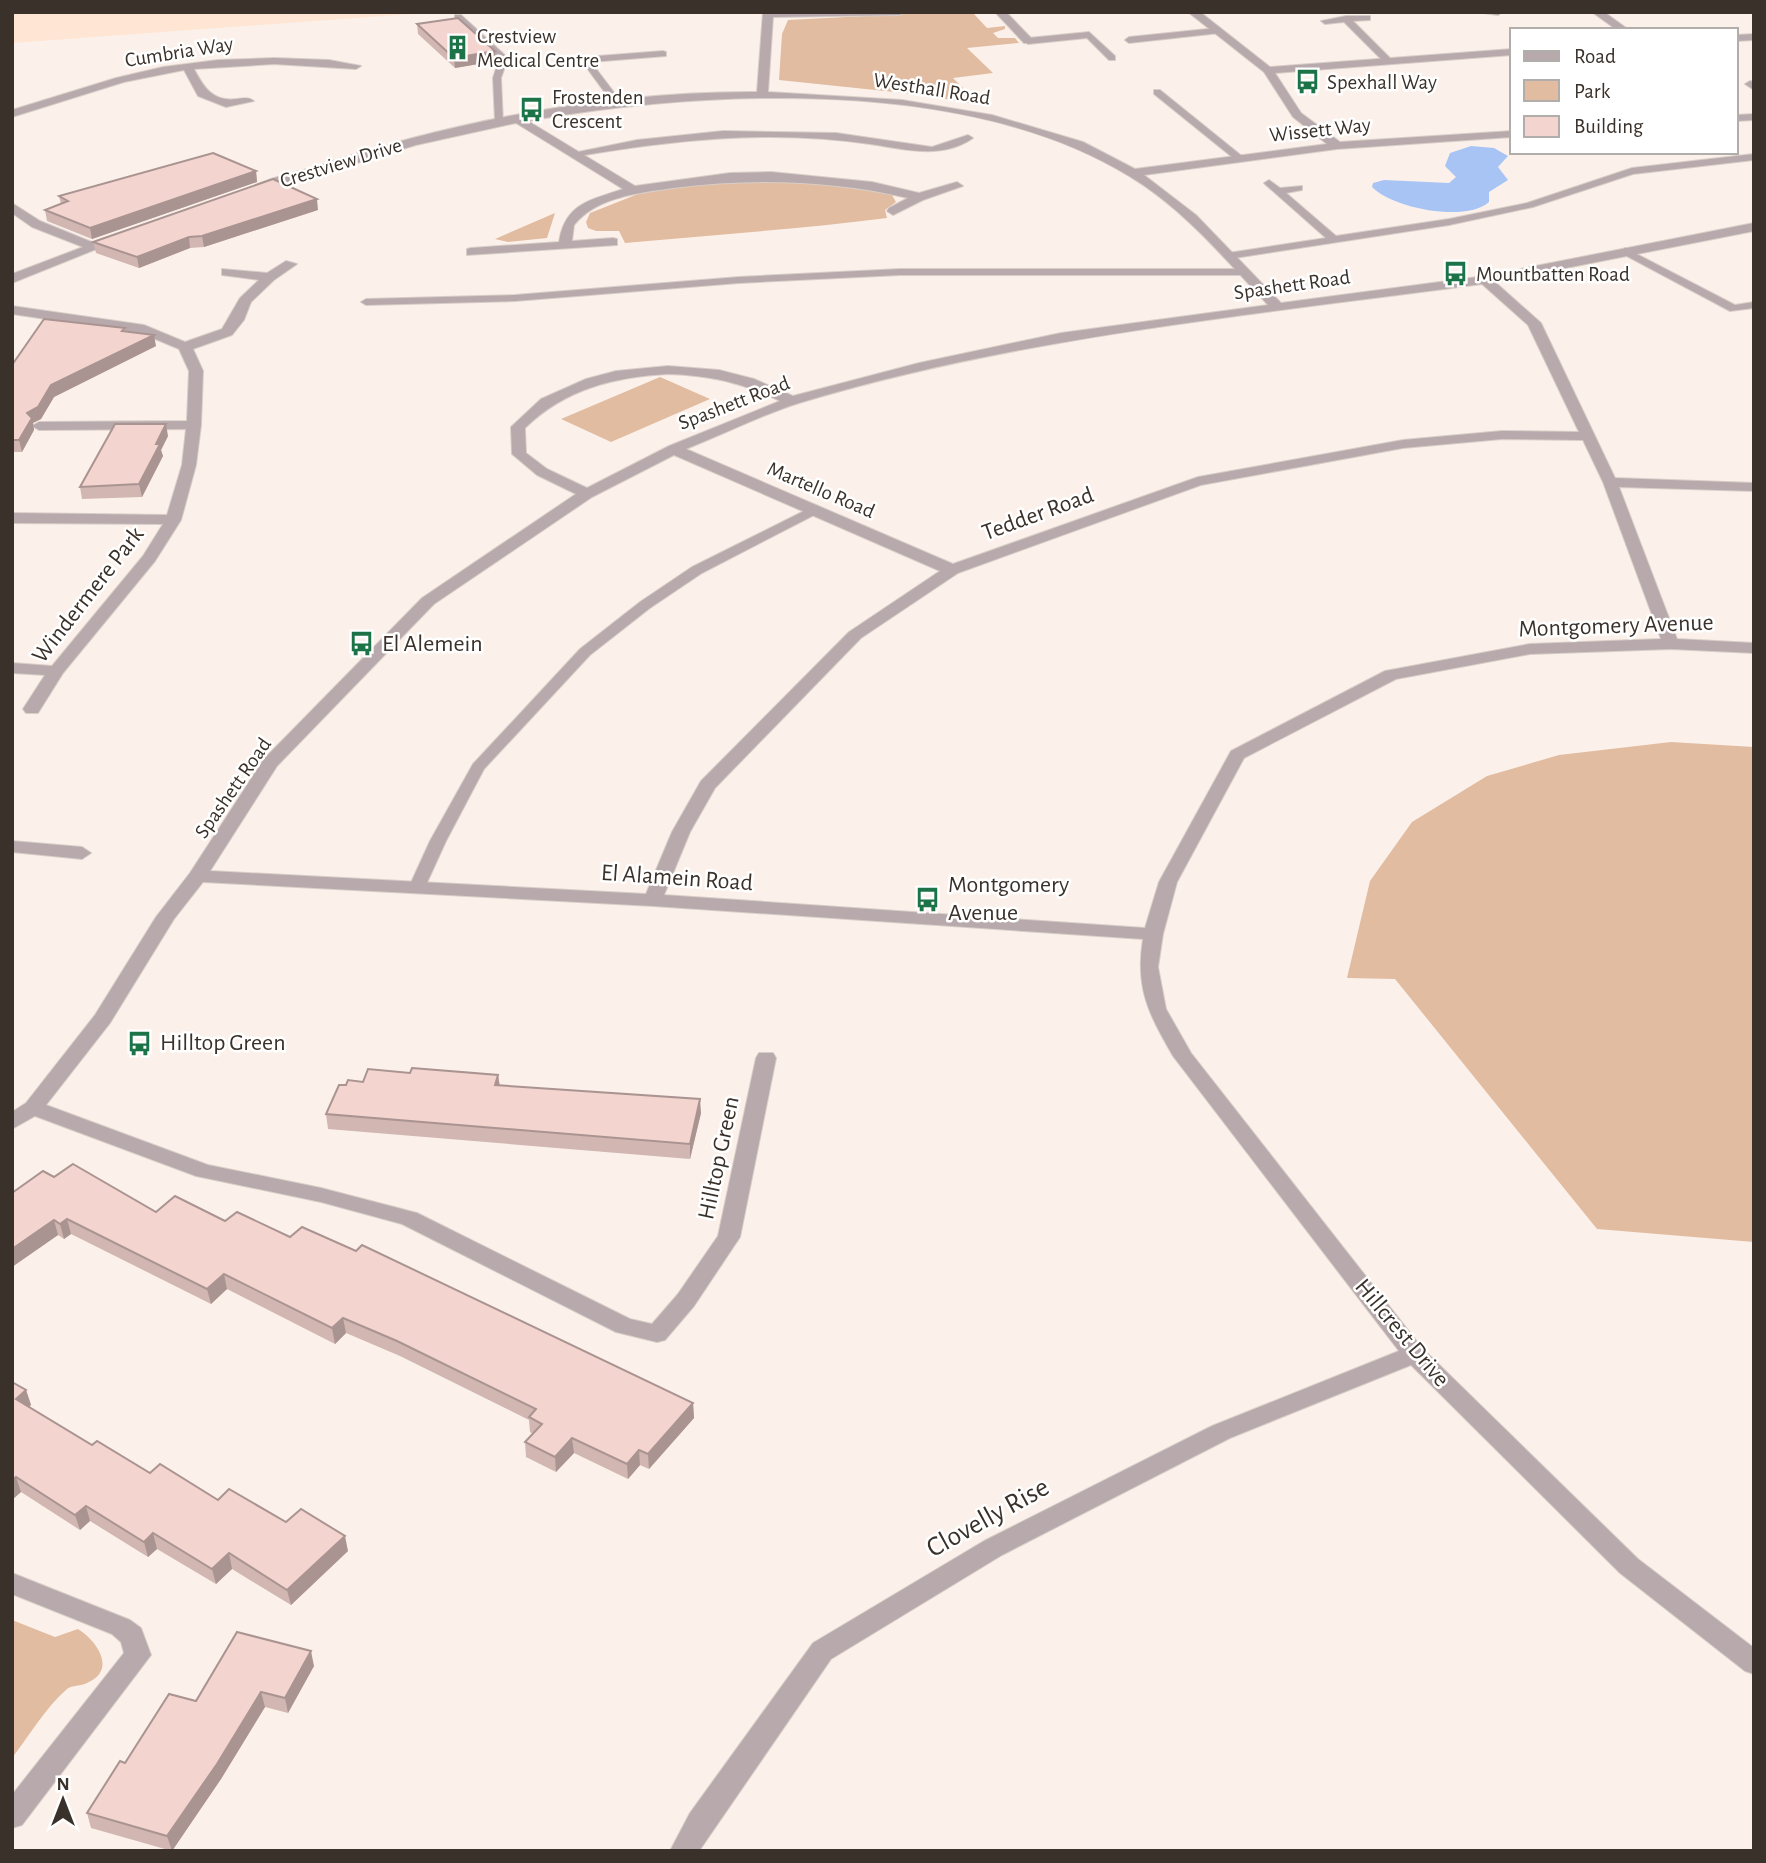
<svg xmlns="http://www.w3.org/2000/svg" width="1766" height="1863" font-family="'Alegreya Sans',sans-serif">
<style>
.built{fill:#ffe5d4}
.green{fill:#e2bca1}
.water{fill:#a7c4f5}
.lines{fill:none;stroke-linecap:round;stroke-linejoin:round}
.service-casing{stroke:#d8cec7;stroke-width:2}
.minor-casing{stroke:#d8cec7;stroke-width:2}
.service{fill:#b7a9ac;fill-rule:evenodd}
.minor{fill:#b7a9ac;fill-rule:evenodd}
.wall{fill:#d1b6b2}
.shaded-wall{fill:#aa9491}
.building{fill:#f3d4cf;stroke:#aa9491;stroke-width:2}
.labels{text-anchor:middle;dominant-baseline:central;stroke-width:5;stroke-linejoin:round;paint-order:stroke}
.far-poi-label{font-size:21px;fill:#3a312a;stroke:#fff;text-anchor:start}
.far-street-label{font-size:21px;fill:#3a312a;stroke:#fff}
.street-label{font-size:24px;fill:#3a312a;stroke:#fff}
.poi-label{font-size:24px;fill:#3a312a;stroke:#fff;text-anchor:start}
.near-street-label{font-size:28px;fill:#3a312a;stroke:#fff}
</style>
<rect width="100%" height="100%" fill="#fbf1ea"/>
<!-- built -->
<path class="built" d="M12,12h400v2l-400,29z"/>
<!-- green -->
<path class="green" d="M943,12h42l-11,2 13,14 18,-2v3l-12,4 5,5h17l4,5 -52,5 26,25 -40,5 27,27 -57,-10 -144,-15 3,-46 6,-14z
M741,179l106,6 45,10 4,7 -11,8 2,8c-87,11 -174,17 -262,25l-6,-12h-23l-8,-3 -2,-6 4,-9 53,-21z
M555,213l-8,25 -39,4 -13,-3z
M660,377l50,22 -99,43 -50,-23z
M1671,742l83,5v495l-157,-13 -202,-250 -48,-1 23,-97 42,-59 75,-46 72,-21z
M12,1620l43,17 23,-8c18,11 40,41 9,54 -6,3 -15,2 -20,6 -21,18 -38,47 -55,69z"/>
<!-- water -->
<path class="water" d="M1471,146l23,2 14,8 -10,11 10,13 -19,12v10c-23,21 -97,6 -117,-15l1,-4 11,-3 65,3 7,-6 -11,-11 5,-13z"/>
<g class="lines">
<defs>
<path id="service" d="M1476,12h26l-4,3z
M455,15h6l47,43 -7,20 2,45 -8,-2 -2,-43 6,-19 -44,-40z
M1346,16h24v4l-17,1 38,38v4h-6l-41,-41 -19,2 -4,-3z
M1217,28l3,1v4l-91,10 -4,-3 4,-3z
M1089,32l26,24v4h-6l-22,-22 -59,6 -4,-3 4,-3z
M663,51l3,1v4l-75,6 31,41 -5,3 -3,-1 -33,-45 4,-3z
M1154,90h6l83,67v4h-6l-83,-67z
M723,131l113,2 96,14 36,-12 5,3c-31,22 -69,11 -103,6 -99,-15 -199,-4 -297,13l-5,-3 69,-14z
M1754,154v6l-121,14 -100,33 -84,18 -221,34 -5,-3 5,-3 98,-15 -60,-53 -2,-2 5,-3 11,8 22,-2v4l-16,3 50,43 113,-17 78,-16 105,-35z
M1625,248l110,57 19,-3v6l-24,3 -109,-58 -1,-2z
M900,269h343l5,3 -5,3h-343l-161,8 -224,18 -149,4 -5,-3 5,-3 149,-4 224,-18z
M814,506l6,4 -2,3 -116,60 -52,35 -60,47 -106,114 -38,72 -21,46 -3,3h-10l-3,-3 21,-46 43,-77 107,-115 60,-47 52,-35z"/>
<path id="minor" d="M763,12h142l-5,3 -127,2 -5,75 134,8 90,15 91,27 52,27 192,-25 -34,-27 -29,-45 -76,-60h12l70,55 242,-18v6l-237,18 26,40 39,29 172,-11v6l-175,12 -193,26 52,40 85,88 204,-27 269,-53v8l-259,51 46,41 74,155 139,5v8l-135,-4 58,152 77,4v10l-83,-4 -141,5 -134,25 -152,79 -67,124 -14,52 -5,33 8,42 25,44 231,295 216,211 116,89v26l-9,-3 -125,-98 -209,-208 -181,73 -228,117 -171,104 -132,192h-29l20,-38 123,-170 171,-102 228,-115 187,-75 -226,-295c-24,-42 -38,-67 -30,-117l-490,-33 -450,-24 -29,37 -64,104 -64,82 162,60 113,23 96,25 213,106 22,5 26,-30 40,-58 38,-178 3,-5h14l3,5 -36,179 -46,69 -29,34 -8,2 -41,-10 -214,-108 -81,-22 -125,-26 -161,-60 -23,13v-17l14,-9 69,-88 61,-98 34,-44 74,-114 158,-161 154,-104 -39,-19 -25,-21 -1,-27 30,-28 45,-20 30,-8 52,-5 51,4 35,9 39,17 126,-33 142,-30 207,-28c-43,-46 -84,-96 -139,-129 -161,-99 -420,-87 -601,-55l107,65 95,-13 41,-1 101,10 47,11 38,-11 6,4 -40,14 -30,15 -6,-4 2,-3 19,-10c-78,-18 -156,-20 -235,-10 -35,5 -76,9 -99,37l-2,16 41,-3 4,1v6l-150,10v-6l4,-1 88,-6c6,-39 32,-42 64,-53l-107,-66 -100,22 -157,48 -10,-3c15,-12 46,-17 65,-23 141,-46 293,-76 443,-75zM1482,284l46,41 51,107 -77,-1 -99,9 -205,37 -245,87 -267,-115c38,-15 75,-34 113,-46 222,-67 454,-88 683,-119zM668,374c41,1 75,9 112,27l-111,45 -82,42 -40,-19 -21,-16 -1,-25c40,-39 89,-51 143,-54zM1502,439l81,1 20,42 58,157 -131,5 -145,27 -154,80 -72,131 -14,46 -481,-33 26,-63 25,-44 146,-150 97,-65 243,-88 202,-37zM674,455l266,116 -91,61 -148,149 -29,51 -26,62 -436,-23 67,-105 157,-162 158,-107z
M995,12h11l26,27v4h-8z
M1592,12h12l25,18h-12z
M1754,34v6l-18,1v-6z
M274,58l55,2 32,6 -5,3 -82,-5 -80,5c10,19 19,33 43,30 8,-1 11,-2 17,2l-28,6 -28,-11 -14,-26 -60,12 -112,35v-7l104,-32 47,-11 55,-7z
M1750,81l4,1v8l-9,-6z
M1754,114v6l-18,1v-6z
M12,203l28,18 54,22 24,-9 6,4 -112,45v-9l71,-27 -51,-20 -20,-14z
M286,261l11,3 -23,16 -23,22 -7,18 -12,15 -39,14 10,22 -2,54 -5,40 -15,55 -26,41 -92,112 -25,40h-12l-3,-4 22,-34 -33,-2v-10l40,3 91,-110 20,-32 -151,-1v-10l155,2 15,-50 4,-36 -147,1 -7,-4 7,-4 148,-1 2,-50 -10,-22 -38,-16 -129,-19v-8l132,19 41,17 37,-13 18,-31 19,-18 -37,-5v-6l45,4z
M12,841l70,6 9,6 -9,6 -70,-7z
M12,1573l118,47 11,8 10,27 -129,170 -10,3v-33l112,-142 -3,-11 -9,-8 -100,-40z"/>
</defs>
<!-- service casing -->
<use href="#service" class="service-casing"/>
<!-- minor casing -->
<use href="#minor" class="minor-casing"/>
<!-- service -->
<use href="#service" class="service"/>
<!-- minor -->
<use href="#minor" class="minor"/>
</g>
<!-- wall -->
<path class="wall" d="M417,24l78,27 1,10 -41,7 -37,-34z
M256,171l1,11 -165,57 -45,-18 -2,-11 16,-6 -2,-8z
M318,210l-114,37 -14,1 -51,20 -43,-15 -3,-11z
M125,328l1,4 30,14 -102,51 -13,22 -8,4 1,7 -12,22h-10v-87z
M168,436l-7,14 2,6 -21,41 -60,2 -2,-12z
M410,1073l88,2 2,11 201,27 -11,46 -362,-30 -2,-15 20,-29z
M54,1177l102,35 69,9 65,16 403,166 1,15 -45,51 -9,-4 -12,14 -54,-26 -18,19 -30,-15 -1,-15 8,-8 -3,-2 -1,-12 -129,-64 -54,-23 -11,11 -108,-55 -16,15 -140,-70 -7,5 -6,-4 -46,32v-74z
M12,1382l14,8 5,15 -2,2 63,38 58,28 68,27 68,22 62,29 -57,54 -59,-36 -16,15 -59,-35 -9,8 -58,-36 -10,9 -59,-38 -8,7z
M314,1666l-26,47 -23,-6 -44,72 -49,72 -81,-23 -4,-15 109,-112z"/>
<!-- shaded-wall -->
<path class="shaded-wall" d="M495,51l1,10 -41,7 -1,-10z
M256,171l1,11 -165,57 -2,-11z
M317,199l1,11 -114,37 -2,-11z
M189,237l1,11 -51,20 -2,-11z
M154,335l2,11 -102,51 -13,22 -8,4 1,7 -12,22 -3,-12 8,-27 24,-28z
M166,424l2,12 -7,14 2,6 -21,41 -3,-13 17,-40z
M498,1075l2,14 -5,-4z
M700,1099l1,14 -11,46v-15z
M67,1219l4,15 -7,5 -4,-15z
M54,1220l4,15 -46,32v-18z
M224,1274l3,15 -16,15 -4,-15z
M343,1318l3,15 -11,11 -3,-16z
M26,1390l5,15 -11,9 -4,-15z
M693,1403l1,15 -45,51 -1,-15z
M572,1438l2,15 -18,19 -1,-15z
M639,1450l1,15 -12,14 -1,-15z
M16,1477l5,15 -8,7 -1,-19z
M86,1506l4,15 -10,9 -5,-15z
M153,1533l4,16 -9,8 -4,-15z
M345,1536l3,15 -57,54 -4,-15z
M229,1553l3,16 -16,15 -4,-15z
M311,1651l3,15 -26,47 -3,-15z
M261,1692l4,15 -44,72 -49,72 -5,-15z"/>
<!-- building -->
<path class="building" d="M458,18l37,33 -41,7 -37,-34z
M213,153l43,18 -166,57 -45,-18 23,-9 -9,-5z
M273,179l44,20 -115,37 -13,1 -52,20 -44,-15z
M44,319l81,9 -3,3 32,4 -103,50 -13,22 -11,6 5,5 -13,22h-7v-75z
M115,424h51l-10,20h4l-21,40 -59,3z
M412,1068l86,7 -3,10 205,14 -10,45 -364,-30 13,-29h7l2,-5 15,2 5,-13 42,4z
M73,1164l83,48 19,-16 50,25 12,-9 53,25 12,-10 54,24 6,-6 331,158 -45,51 -9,-4 -12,14 -55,-26 -17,19 -30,-15 17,-18 -13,-7 7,-8 -139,-68 -54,-23 -11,10 -108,-54 -17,15 -140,-70 -7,5 -6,-4 -42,29v-56l31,-22 11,6z
M12,1382l14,8 -10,9 76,46 5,-4 53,32 10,-9 58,36 11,-11 57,33 15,-13 44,27 -58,54 -58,-37 -17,16 -59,-36 -9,9 -58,-36 -11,9 -59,-38 -4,3z
M237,1632l74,19 -26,47 -24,-6 -44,72 -50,72 -80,-23 33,-52 5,2 44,-69 27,7z"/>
<!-- icons -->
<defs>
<symbol id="building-bare" viewBox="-9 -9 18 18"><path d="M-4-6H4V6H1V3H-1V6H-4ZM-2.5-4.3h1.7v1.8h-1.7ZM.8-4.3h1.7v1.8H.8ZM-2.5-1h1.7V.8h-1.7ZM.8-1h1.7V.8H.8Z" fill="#1b7347" stroke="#fff" stroke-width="2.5" paint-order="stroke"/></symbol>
<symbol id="bus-bare" viewBox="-9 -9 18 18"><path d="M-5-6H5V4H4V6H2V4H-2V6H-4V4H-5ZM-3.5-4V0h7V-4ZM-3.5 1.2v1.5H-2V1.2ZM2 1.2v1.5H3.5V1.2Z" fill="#1b7347" stroke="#fff" stroke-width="2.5" paint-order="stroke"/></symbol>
</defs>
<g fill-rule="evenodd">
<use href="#building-bare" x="440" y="30" width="35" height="35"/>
<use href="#bus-bare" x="1290" y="64" width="35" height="35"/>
<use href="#bus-bare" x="514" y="92" width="35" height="35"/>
<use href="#bus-bare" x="1438" y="256" width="35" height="35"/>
<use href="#bus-bare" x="344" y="626" width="35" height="35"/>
<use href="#bus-bare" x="910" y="882" width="35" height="35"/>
<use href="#bus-bare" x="122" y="1026" width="35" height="35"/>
</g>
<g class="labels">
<!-- far-poi labels -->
<g class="far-poi-label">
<text x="477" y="36">Crestview<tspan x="477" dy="24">Medical Centre</tspan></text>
<text x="1327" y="82">Spexhall Way</text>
<text x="552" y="97">Frostenden<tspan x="552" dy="24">Crescent</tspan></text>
<text x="1476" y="274">Mountbatten Road</text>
</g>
<!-- far-street labels -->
<g class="far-street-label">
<text transform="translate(179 52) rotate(-9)">Cumbria Way</text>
<text transform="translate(932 89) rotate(9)">Westhall Road</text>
<text transform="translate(1320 130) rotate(-6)">Wissett Way</text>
<text transform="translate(341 163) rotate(-17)">Crestview Drive</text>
<text transform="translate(1292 285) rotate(-8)">Spashett Road</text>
<text transform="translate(734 403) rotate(-21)">Spashett Road</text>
<text transform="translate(821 490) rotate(23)">Martello Road</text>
<text transform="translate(233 788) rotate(-55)">Spashett Road</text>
</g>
<!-- street labels -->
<g class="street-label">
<text transform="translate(1038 514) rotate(-20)">Tedder Road</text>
<text transform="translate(88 595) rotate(-52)">Windermere Park</text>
<text transform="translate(1616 626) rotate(-2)">Montgomery Avenue</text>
<text transform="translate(677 878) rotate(4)">El Alamein Road</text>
<text transform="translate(719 1158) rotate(-78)">Hilltop Green</text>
<text transform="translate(1402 1333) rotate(50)">Hillcrest Drive</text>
</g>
<!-- poi labels -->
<g class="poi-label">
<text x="382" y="644">El Alemein</text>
<text x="948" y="885">Montgomery<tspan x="948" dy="28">Avenue</tspan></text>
<text x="160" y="1043">Hilltop Green</text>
</g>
<!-- near-street labels -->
<g class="near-street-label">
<text transform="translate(988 1518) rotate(-29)">Clovelly Rise</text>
</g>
</g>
<!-- border -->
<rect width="1766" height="1863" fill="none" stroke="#3a312a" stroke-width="28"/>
<!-- legend -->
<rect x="1510" y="28" width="228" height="126" fill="#ffffff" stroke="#b0adaa" stroke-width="2"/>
<rect x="1524" y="51" width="35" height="10" fill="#b7a9ac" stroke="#b0adaa" stroke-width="2"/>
<text x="1574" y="63" font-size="21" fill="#3a312a">Road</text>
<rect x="1524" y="80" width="35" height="21" fill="#e2bca1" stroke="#b0adaa" stroke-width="2"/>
<text x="1574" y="98" font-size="21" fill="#3a312a">Park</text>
<rect x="1524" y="116" width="35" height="21" fill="#f3d4cf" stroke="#b0adaa" stroke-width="2"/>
<text x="1574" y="133" font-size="21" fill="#3a312a">Building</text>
<!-- north arrow -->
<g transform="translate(63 1800)" stroke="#ffffff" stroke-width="5" paint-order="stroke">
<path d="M0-5L12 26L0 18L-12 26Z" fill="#3a312a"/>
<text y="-10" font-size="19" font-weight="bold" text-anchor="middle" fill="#3a312a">N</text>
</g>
</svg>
